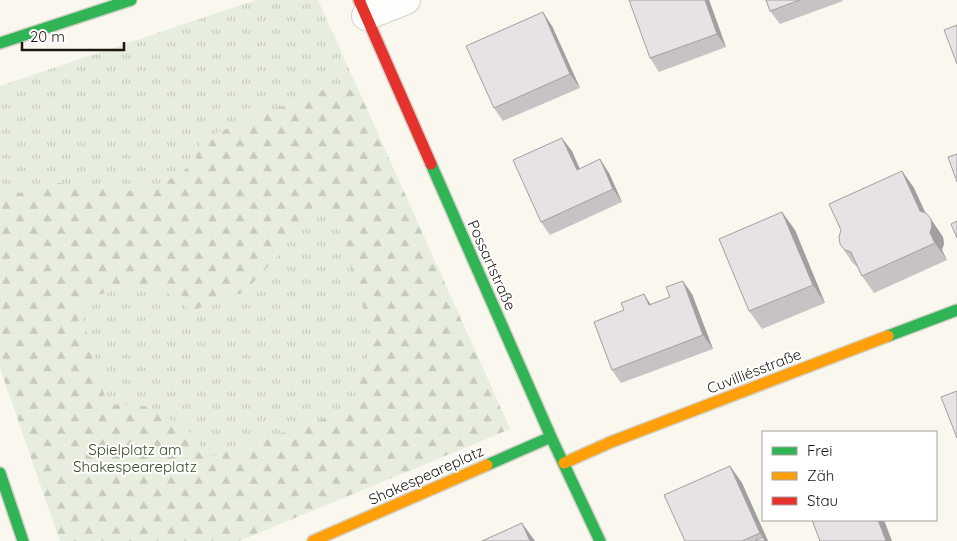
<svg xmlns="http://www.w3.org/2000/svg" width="957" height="541" font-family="Quicksand,sans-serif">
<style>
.grass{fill:url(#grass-tufts)}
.forest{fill:url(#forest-firs);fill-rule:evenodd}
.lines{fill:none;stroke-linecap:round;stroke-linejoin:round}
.street-casing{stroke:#d5d2ca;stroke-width:30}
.fast-casing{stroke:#d5d2ca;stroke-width:14}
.slow-casing{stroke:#d5d2ca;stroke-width:14}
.jam-casing{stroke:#d5d2ca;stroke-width:14}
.street{stroke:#fefefd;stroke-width:28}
.fast{stroke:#30b455;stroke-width:11}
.slow{stroke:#ff9f0a;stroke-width:11}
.jam{stroke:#e5322d;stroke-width:11}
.wall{fill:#c7c3c4}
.shaded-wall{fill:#a29fa0}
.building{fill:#e7e3e4;stroke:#a29fa0}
.labels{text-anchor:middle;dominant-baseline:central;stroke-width:4;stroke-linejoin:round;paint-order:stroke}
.street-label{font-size:15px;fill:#1c1810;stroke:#fff}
.park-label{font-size:15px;fill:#344a20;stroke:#fff}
</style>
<defs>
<pattern id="grass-tufts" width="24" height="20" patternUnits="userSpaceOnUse" patternTransform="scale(1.25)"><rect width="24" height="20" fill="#e8eedd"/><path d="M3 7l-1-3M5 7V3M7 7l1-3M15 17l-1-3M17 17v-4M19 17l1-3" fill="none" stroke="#c6cbbd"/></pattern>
<pattern id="forest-firs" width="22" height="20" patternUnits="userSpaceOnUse" patternTransform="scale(1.25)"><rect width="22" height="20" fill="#e8eedd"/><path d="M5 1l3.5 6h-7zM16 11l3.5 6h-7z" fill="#c6cbbd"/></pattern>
</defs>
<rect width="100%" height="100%" fill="#faf7ef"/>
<!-- grass -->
<path class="grass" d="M256,0h62l192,429 -271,112h-179l-60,-173v-282z"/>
<!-- forest -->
<path class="forest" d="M353,78l157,351 -271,112h-179l-60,-173v-168l51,-18 77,9 34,-7 32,-20 7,-25zM328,194l46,146 -24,70 -140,47 -24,-29 -41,-22 -38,-2 -29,-103 40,-12 43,-1 30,23 53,-19 31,-33 21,-30z"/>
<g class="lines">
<defs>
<path id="street" d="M366,16l40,-16"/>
<path id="fast" d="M0,43l131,-43
M431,164l120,273 49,104
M888,336l69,-26
M487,465l64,-28
M0,473l23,68"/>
<path id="slow" d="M564,463l47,-21 277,-106
M313,541l174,-76"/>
<path id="jam" d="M359,0l72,164"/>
</defs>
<!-- street casing -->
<use href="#street" class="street-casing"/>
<!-- fast casing -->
<use href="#fast" class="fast-casing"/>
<!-- slow casing -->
<use href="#slow" class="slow-casing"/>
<!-- jam casing -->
<use href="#jam" class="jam-casing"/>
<!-- street -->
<use href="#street" class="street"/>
<!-- fast -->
<use href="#fast" class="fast"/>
<!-- slow -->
<use href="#slow" class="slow"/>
<!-- jam -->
<use href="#jam" class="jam"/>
</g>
<!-- wall -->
<path class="wall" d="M709,0l17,47 -67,25 -9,-14z
M766,0h76l1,1 -63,23 -10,-13z
M552,26l28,62 -77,33 -9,-13z
M572,151l7,18 30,4 13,29 -72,33 -9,-13z
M902,171l12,17 11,25 18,24 1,7 -2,6 5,10 -73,33 -12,-17 -4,-8 -6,-6 -12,-18z
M795,230l30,73 -63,26 -13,-18z
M692,294l21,55 -92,34 -9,-13 39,-66z
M730,466l12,17 26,58h-83z"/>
<!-- shaded-wall -->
<path class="shaded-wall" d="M705,0h4l17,47 -9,-13z
M543,12l9,14 28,62 -10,-14z
M562,138l10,13 14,32 -9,-13z
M600,159l9,14 13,29 -9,-13z
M902,171l12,17 18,39 -1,-8 12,18 1,7 -2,6 5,10 -12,-17z
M782,212l13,18 30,73 -12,-18z
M683,281l9,13 21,55 -10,-14z
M644,294l9,14 -4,-3z
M730,466l12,17 26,58h-3l-5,-8z
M878,520h6l8,21h-6z
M522,523l13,18h-5z"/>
<!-- building -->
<path class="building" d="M629,0h76l12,34 -67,24z
M766,0h34l-30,11z
M543,12l27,62 -76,34 -28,-62z
M957,25v39l-13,-34z
M562,138l15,32 23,-11 13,30 -72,33 -28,-62z
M957,154v28l-9,-25z
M902,171l18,40 6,2 5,6 1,7 -2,7 5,10 -73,33 -11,-24 -6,-2 -5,-6 -1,-7 2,-7 -12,-26z
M782,212l31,73 -64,26 -30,-72z
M957,221v17l-6,-14z
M683,281l20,54 -91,35 -18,-48 30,-12 -3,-7 23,-9 5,11 21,-8 -4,-10z
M957,391v47l-16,-41z
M730,466l30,67 -18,8h-57l-21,-46z
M812,520h66l8,21h-66z
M522,523l8,18h-48z
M763,537l2,4h-10z"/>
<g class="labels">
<!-- street labels -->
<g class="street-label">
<text transform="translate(492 265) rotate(66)">Possartstraße</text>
<text transform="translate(754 371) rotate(-21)">Cuvilliésstraße</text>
<text transform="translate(426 475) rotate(-24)">Shakespeareplatz</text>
</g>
<!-- park labels -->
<g class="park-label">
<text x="135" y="449">Spielplatz am<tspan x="135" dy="17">Shakespeareplatz</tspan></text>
</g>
</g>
<!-- legend -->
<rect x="762" y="431" width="175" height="90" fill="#ffffff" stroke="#a4a39f"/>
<rect x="772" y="447" width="25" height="8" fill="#30b455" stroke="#a4a39f"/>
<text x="807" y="456" font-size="15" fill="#1c1810">Frei</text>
<rect x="772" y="472" width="25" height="8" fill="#ff9f0a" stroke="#a4a39f"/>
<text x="807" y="481" font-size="15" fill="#1c1810">Zäh</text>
<rect x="772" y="497" width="25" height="8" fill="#e5322d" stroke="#a4a39f"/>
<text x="807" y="506" font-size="15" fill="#1c1810">Stau</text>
<!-- scale -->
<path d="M22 42v8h102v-8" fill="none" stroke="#1c1810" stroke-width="2.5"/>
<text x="30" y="42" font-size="15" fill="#1c1810" stroke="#ffffff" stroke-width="4" paint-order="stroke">20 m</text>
</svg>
